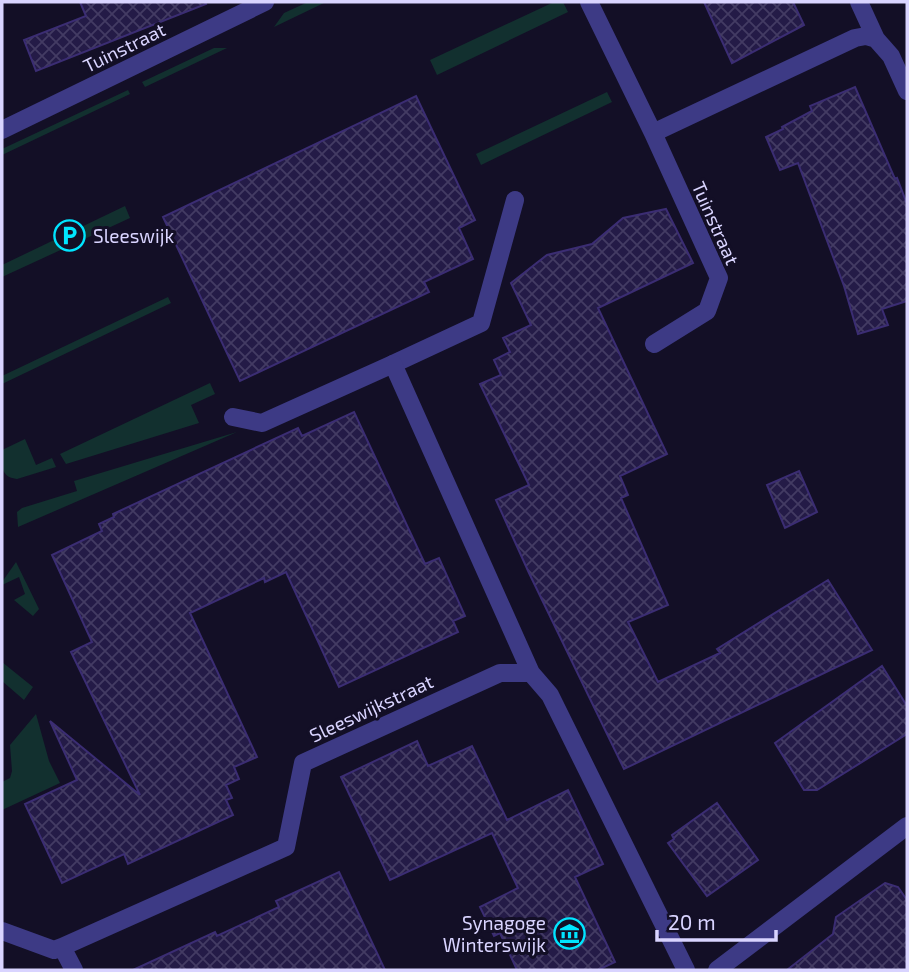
<svg xmlns="http://www.w3.org/2000/svg" width="909" height="972" font-family="'Exo 2',sans-serif">
<style>
.green{fill:#12302f}
.building{fill:url(#building-cross-hatch);stroke:#3b2d73;stroke-width:2}
.lines{fill:none;stroke-linecap:round;stroke-linejoin:round}
.pedestrian{stroke:#3d3a85;stroke-width:18}
.minor{stroke:#3d3a85;stroke-width:18}
.labels{text-anchor:middle;dominant-baseline:central;stroke-width:6;stroke-linejoin:round;paint-order:stroke}
.street-label{font-size:19px;fill:#d9d4ff;stroke:#130f26}
.poi-label{font-size:19px;fill:#d9d4ff;stroke:#130f26;text-anchor:start}
</style>
<defs>
<pattern id="building-cross-hatch" width="8" height="8" patternUnits="userSpaceOnUse" patternTransform="scale(1.75)"><rect width="8" height="8" fill="#241b47"/><path d="M0 0l8 8M0 8l8-8" fill="none" stroke="#433b63"/></pattern>
</defs>
<rect width="100%" height="100%" fill="#130f26"/>
<!-- green -->
<path class="green" d="M308,2h18l-52,25 10,-14z
M554,2h9l5,10 -131,63 -7,-15z
M214,48h13l-82,39 -3,-5z
M128,90l2,4 -128,61v-6z
M607,92l5,10 -131,63 -5,-11z
M125,206l5,12 -128,59v-12z
M168,297l3,6 -169,81v-8z
M210,383l5,11 -24,11 8,18 -133,41 -6,-10z
M237,432l-219,95 -1,-15 5,-4 55,-17 -3,-10z
M25,439l11,26 16,-7 4,9 -39,12c-17,-2 -15,-13 -15,-29z
M16,562l23,47 -6,7 -19,-16 11,-6 -6,-17 -17,8v-3z
M2,662l31,25 -9,13 -22,-19z
M36,714l13,47 11,22 -58,27v-28l8,-4 2,-7 -2,-26z"/>
<!-- building -->
<path class="building" d="M80,2h125l1,2 -170,67 -12,-31 62,-24z
M704,2h89l11,23 -72,38z
M855,87l40,92 2,-1 10,26v97l-25,8 6,16 -30,9 -14,-48 -46,-123 -18,7 -14,-33 17,-8 -1,-2 30,-16 -2,-5z
M416,96l59,124 -16,8 14,31 -49,23 5,10 -189,89 -77,-164z
M666,209l27,54 -95,45 69,146 -47,22 8,19 -7,3 47,107 -40,17 30,60 62,-29 -3,-4 111,-69 44,70 -248,119 -95,-196 -33,-73 33,-15 -49,-101 21,-9 -7,-15 16,-8 -7,-14 28,-13 -20,-42 36,-28 45,-11 31,-26z
M354,412l71,152 14,-6 26,58 -12,5 5,11 -119,55 -53,-115 -21,10 -1,-4 -74,35 67,144 -23,10 5,12 -13,6 6,13 -6,2 7,15 -105,49 -4,-10 -62,29 -37,-79 52,-24 -27,-59 90,74 -69,-143 21,-10 -40,-87 50,-24 -3,-7 15,-7 -1,-3 185,-86 4,8z
M799,471l18,41 -32,16 -18,-43z
M882,666l25,40v28l-90,56h-13l-29,-47z
M417,741l11,25 44,-20 35,74 61,-30 35,74 -28,13 40,85 -17,8h-81l-17,-37 -6,3 -14,-29 38,-19 -26,-55 -102,47 -49,-103z
M717,803l41,57 -51,36 -39,-53 6,-4 -2,-4z
M339,872l46,98h-252l82,-38 2,4 62,-29 -3,-6z
M885,883l13,4 9,13v70h-120l46,-36 3,-17z"/>
<g class="lines">
<!-- pedestrian -->
<path class="pedestrian" d="M393,364l88,-41 34,-123"/>
<!-- minor -->
<path class="minor" d="M589,2l64,131 66,145 -12,33 -53,33
M859,2l17,37 15,17 16,35
M2,130l263,-128
M653,133l202,-95 11,-2 10,3
M233,417l29,6 131,-59 138,309
M2,931l52,19 8,-3 12,23
M62,947l224,-100 17,-84 197,-90h31l19,22 136,275
M717,970l190,-144"/>
</g>
<!-- icons -->
<defs>
<symbol id="parking-ring" viewBox="-11 -11 22 22"><circle r="9.5" fill="#130f26" stroke="#00e5ff" stroke-width="1.5"/><path d="M-3.5-5.5H1a3.5 3.5 0 0 1 0 7H-1V5.5H-3.5ZM-1-3.4V-.6H.8a1.4 1.4 0 0 0 0-2.8Z" fill="#00e5ff"/></symbol>
<symbol id="museum-ring" viewBox="-11 -11 22 22"><circle r="9.5" fill="#130f26" stroke="#00e5ff" stroke-width="1.5"/><path d="M0-6L6-3V-2H-6V-3ZM-5-1h2V3h-2ZM-1-1h2V3h-2ZM3-1h2V3H3ZM-6 4H6V6H-6Z" fill="#00e5ff"/></symbol>
</defs>
<g fill-rule="evenodd">
<use href="#parking-ring" x="52" y="218" width="35" height="35"/>
<use href="#museum-ring" x="552" y="916" width="35" height="35"/>
</g>
<g class="labels">
<!-- street labels -->
<g class="street-label">
<text transform="translate(124 47) rotate(-26)">Tuinstraat</text>
<text transform="translate(716 223) rotate(66)">Tuinstraat</text>
<text transform="translate(371 708) rotate(-25)">Sleeswijkstraat</text>
</g>
<!-- poi labels -->
<g class="poi-label">
<text x="93" y="235">Sleeswijk</text>
<text x="546" y="922" text-anchor="end">Synagoge<tspan x="546" dy="22">Winterswijk</tspan></text>
</g>
</g>
<!-- border -->
<rect width="909" height="972" fill="none" stroke="#d9d4ff" stroke-width="7"/>
<!-- scale -->
<path d="M657 930v10h119v-10" fill="none" stroke="#d9d4ff" stroke-width="3.5"/>
<text x="668" y="930" font-size="21" fill="#d9d4ff" stroke="#130f26" stroke-width="5" paint-order="stroke">20 m</text>
</svg>
